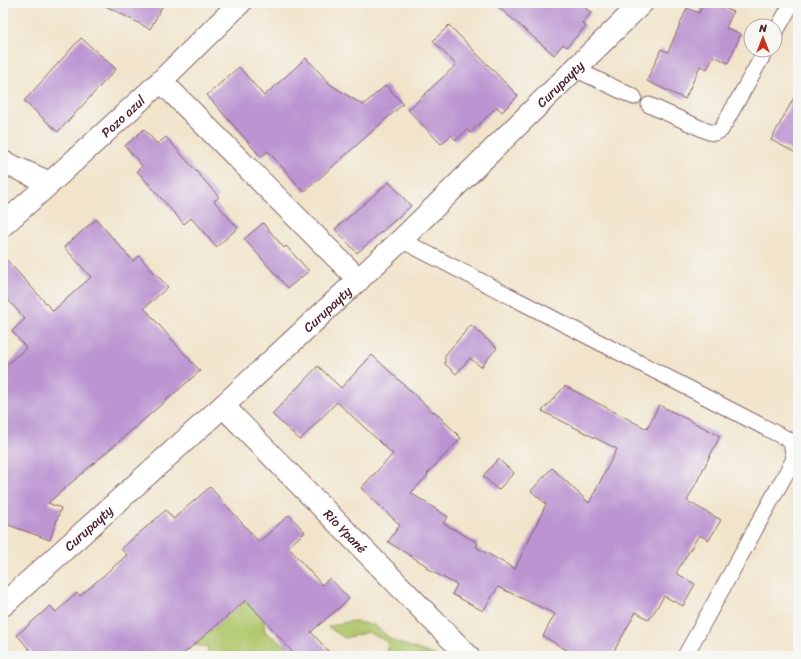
<svg xmlns="http://www.w3.org/2000/svg" width="801" height="659" font-family="Sriracha,sans-serif">
<style>
.green{fill:#b1c86d;stroke:#7e744c}
.building{fill:#bb94d1}
.lines{fill:none;stroke-linecap:round;stroke-linejoin:round}
.service-casing{stroke:#846463;stroke-width:17}
.minor-casing{stroke:#846463;stroke-width:24}
.service{stroke:#fff;stroke-width:15}
.minor{stroke:#fff;stroke-width:22}
.labels{text-anchor:middle;dominant-baseline:central;stroke-width:3;stroke-linejoin:round;paint-order:stroke}
.street-label{font-size:13px;fill:#4a1f2b;stroke:#f6f6f2}
</style>
<rect width="100%" height="100%" fill="#f6f6f2"/>
<filter id="ink" filterUnits="userSpaceOnUse"><feTurbulence type="fractalNoise" baseFrequency=".025" numOctaves="2"/><feDisplacementMap in="SourceGraphic" scale="8" xChannelSelector="R" yChannelSelector="G"/><feConvolveMatrix kernelMatrix="1 2 1 2 8 2 1 2 1" color-interpolation-filters="sRGB"/></filter>
<filter id="wash" filterUnits="userSpaceOnUse"><feTurbulence type="fractalNoise" baseFrequency=".012" numOctaves="4" result="noise"/><feDisplacementMap in="SourceGraphic" scale="16" xChannelSelector="R" yChannelSelector="G"/><feGaussianBlur stdDeviation="0.9" result="paint"/><feColorMatrix in="noise" values="0 0 0 0 0 0 0 0 0 0 0 0 0 0 0 0 0 1.4 0 .05"/><feComposite in="paint" operator="in"/></filter>
<g filter="url(#wash)">
<rect width="100%" height="100%" fill="#f1e4cb"/>
<!-- green -->
<path class="green" d="M239,600l23,9 3,23 18,12 25,10 1,2h-101v-9l-21,-3 -72,12z
M351,621l23,4 19,16 44,15h-51l2,-14 -20,-10 -23,6 -17,-11z"/>
<g id="blocks">
<!-- building -->
<path class="building" d="M100,3h64l-14,26z
M494,3h86l11,10 -9,10 4,3 -19,21 -4,-3 -9,11z
M703,3h11l19,9 -7,16 15,6 -13,29 -14,-7 -7,13 -7,-3 -15,33 -38,-18 14,-32 7,3 19,-44 12,5z
M449,25l69,71 -16,16 -5,-5 -27,26 -3,-3 -11,10 -5,-5 -10,9 -33,-34 48,-45 -23,-24z
M81,38l35,31 -58,63 -34,-31z
M306,58l25,27 32,20 23,-20 17,19 -99,88 -36,-41 -7,6 -54,-62 32,-28 25,29z
M798,90v64l-27,-14z
M144,129l13,15 9,-7 53,60 -5,4 24,27 -22,19 -25,-29 -7,6 -47,-53 5,-5 -17,-20z
M389,182l22,24 -54,47 -22,-24z
M96,219l37,42 6,-5 29,31 -24,21 56,63 -152,132 13,5 -11,32 -47,-17v-155l23,-20 -14,-17 13,-12 -22,-25v-38l50,55 38,-34 -27,-30z
M263,223l21,25 2,-2 23,25 -21,17 -44,-49z
M471,325l26,23 -16,19 -11,-9 -14,16 -11,-10v-9z
M372,355l61,57 1,-1 27,27 -34,36 1,1 -17,18 37,24 -5,6 35,20 -2,4 39,22 31,-65 -15,-13 21,-23 37,35 28,-54 -75,-38 23,-25 82,43 12,-24 61,31 -33,65 34,19 -12,20 -10,-5 -23,38 19,11 -12,22 -19,-10 -15,24 -13,-8 -25,44h-34l-34,-20 12,-22 -57,-27 -15,24 -31,-17 5,-9 -31,-17 1,-2 -39,-24 12,-17 -39,-37 32,-34 -56,-52 -37,38 -28,-26 46,-48 23,22z
M498,459l16,14 -16,17 -15,-14z
M210,487l49,55 30,-27 16,17 -17,15 34,38 8,-7 19,21 -38,33 22,24h-37l-50,-56 -65,56h-146l-18,-21 33,-29 6,6 21,-19 3,3 47,-41 -6,-6 45,-39 7,9z"/>
</g>
</g>
<g filter="url(#ink)">
<use href="#blocks" fill-opacity="0" stroke="#846463" stroke-width="1"/>
<g class="lines">
<defs>
<path id="service" d="M775,33l17,-30
M575,69l59,28
M649,105l60,27 6,1 6,-3 45,-80
M401,240l390,201 3,18 -109,197"/>
<g id="minor">
<path d="M161,81l198,199"/>
<path d="M3,162l47,21"/>
<path id="s1" d="M3,225l47,-42 111,-102 79,-78"/>
<path id="s2" d="M223,406l245,250"/>
<path id="s3" d="M3,605l220,-199 178,-166 241,-237"/>
</g>
</defs>
<!-- service casing -->
<use href="#service" class="service-casing"/>
<!-- minor casing -->
<use href="#minor" class="minor-casing"/>
<!-- service -->
<use href="#service" class="service"/>
<!-- minor -->
<use href="#minor" class="minor"/>
</g>
</g>
<g class="labels">
<!-- street labels -->
<g class="street-label">
<text stroke="none"><textPath href="#s3" startOffset="763">Curupayty</textPath></text>
<text stroke="none"><textPath href="#s1" startOffset="162">Pozo azul</textPath></text>
<text stroke="none"><textPath href="#s3" startOffset="439">Curupayty</textPath></text>
<text stroke="none"><textPath href="#s3" startOffset="115">Curupayty</textPath></text>
<text stroke="none"><textPath href="#s2" startOffset="175">Rio Ypané</textPath></text>
</g>
</g>
<!-- margin -->
<rect width="801" height="659" fill="none" stroke="#f6f6f2" stroke-width="16"/>
<!-- north arrow -->
<g transform="translate(763 38)"><circle r="19" fill="#f6f6f2" stroke="#b1a0a2"/>
<path d="M0-3L7 15L0 10L-7 15Z" fill="#c8321e"/>
<text y="-6" font-size="11" font-weight="bold" text-anchor="middle" fill="#4a1f2b">N</text>
</g>
</svg>
